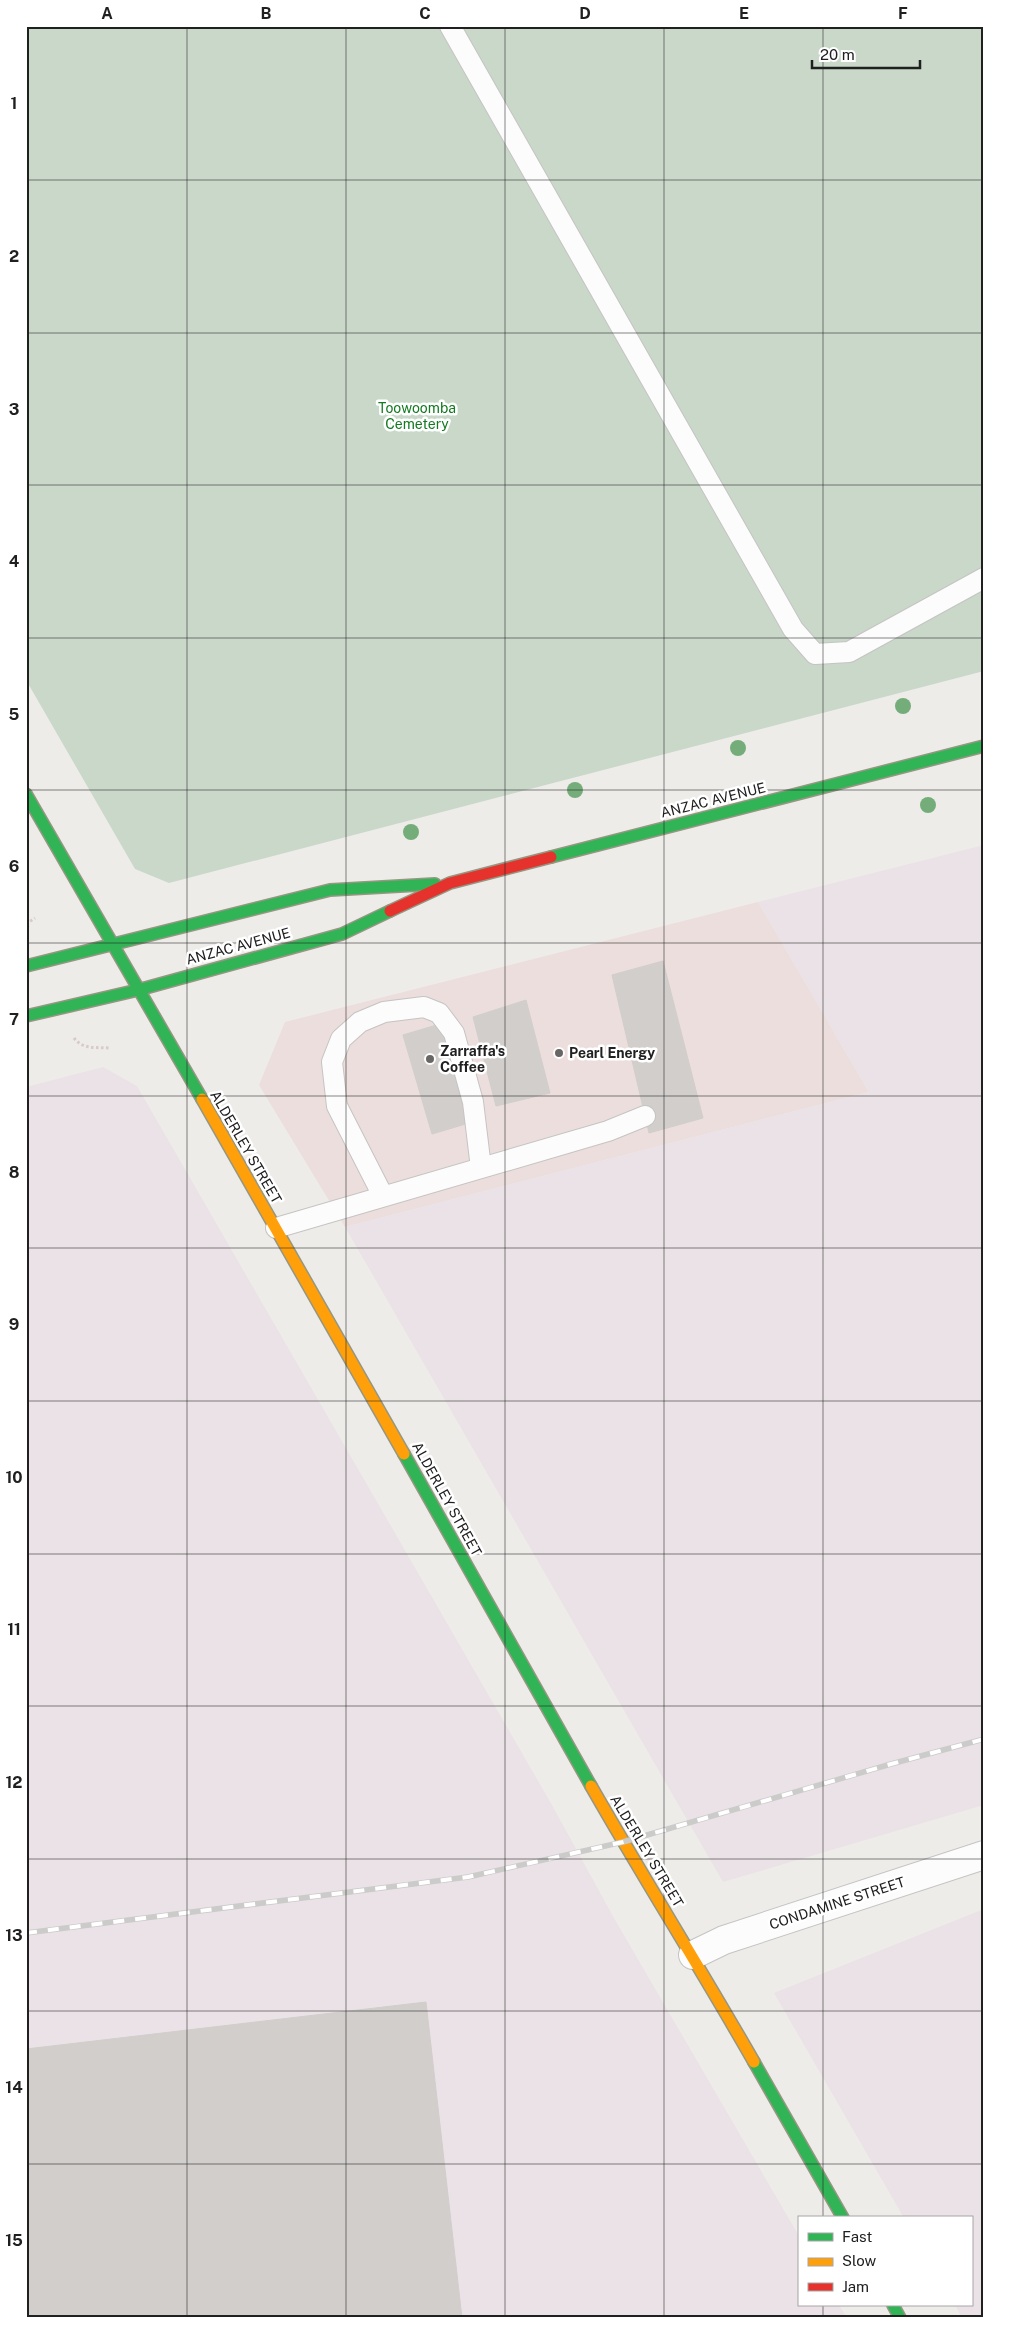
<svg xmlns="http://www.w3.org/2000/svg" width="1010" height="2344" font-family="'Public Sans',sans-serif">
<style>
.commercial{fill:#ebdedc}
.industrial{fill:#ebe2e7}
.cemetery{fill:#c9d8c9}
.building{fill:#d1cecc;stroke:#d1ceca}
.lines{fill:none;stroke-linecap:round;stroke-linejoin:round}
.lane-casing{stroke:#c5c4c3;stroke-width:22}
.street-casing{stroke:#c5c4c3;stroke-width:30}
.fast-casing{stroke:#959782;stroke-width:14}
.slow-casing{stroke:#959782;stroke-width:14}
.jam-casing{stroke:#959782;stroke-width:14}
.path{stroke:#d7cbc9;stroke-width:3;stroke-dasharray:2.5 2.5;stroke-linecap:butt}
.lane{stroke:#fcfcfc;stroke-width:20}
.street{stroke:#fcfcfc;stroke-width:28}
.fast{stroke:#30b455;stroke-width:11}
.slow{stroke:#ff9f0a;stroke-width:11}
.jam{stroke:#e5322d;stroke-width:11}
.rail-casing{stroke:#cbcbca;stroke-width:5.5}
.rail{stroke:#fff;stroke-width:4;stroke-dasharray:11;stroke-linecap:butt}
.tree{fill:#75ad7a}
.grid{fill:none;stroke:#202020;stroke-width:1;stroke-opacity:0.55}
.poi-dot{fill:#686766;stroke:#fff;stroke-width:2}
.labels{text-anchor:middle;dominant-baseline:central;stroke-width:5;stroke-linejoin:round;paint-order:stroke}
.park-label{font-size:14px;fill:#127a1f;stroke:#fff}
.street-label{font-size:14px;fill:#202020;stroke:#fff}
.poi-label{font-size:14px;font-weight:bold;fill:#202020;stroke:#fff;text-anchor:start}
.neatline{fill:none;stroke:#202020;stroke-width:2}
.grid-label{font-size:16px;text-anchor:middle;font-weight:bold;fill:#202020}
</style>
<rect width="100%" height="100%" fill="#eeece9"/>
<!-- commercial -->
<path class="commercial" d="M758,902l111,190 -524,135 -86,-142 26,-63z"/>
<!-- industrial -->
<path class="industrial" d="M984,845v960l-261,77 -378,-655 524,-135 -111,-190z
M103,1067l34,19 415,719 62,113 185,318v69h40l8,13h-821v-1231z
M984,1909v409h-22l-7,-13h16v-87h-67l-130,-225z"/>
<!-- cemetery -->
<path class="cemetery" d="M26,26h958v645l-815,212 -34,-14 -109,-189z"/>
<!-- building -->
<path class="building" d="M663,961l40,157 -54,15 -37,-158z
M526,1000l24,93 -54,13 -23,-89z
M440,1024l29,99 -37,11 -29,-99z
M426,2002l36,316h-436v-269z"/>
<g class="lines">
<defs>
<path id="lane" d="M450,26l343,603 22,25 34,-2 135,-74
M383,1196l-46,-90 -5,-44 9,-23 19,-17 24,-10 40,-5 15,6 15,20 19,69 8,66
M276,1228l332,-97 37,-15"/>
<path id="street" d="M693,1955l31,-15 260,-85"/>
<path id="fast" d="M26,794l176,305
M551,857l433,-111
M26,966l304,-76 105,-6
M26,1016l112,-26 204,-56 48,-23
M404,1454l187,332
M754,2062l89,156
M893,2305l7,13"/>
<path id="slow" d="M202,1099l202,355
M591,1786c53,93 110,183 163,276"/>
<path id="jam" d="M390,911l60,-28 101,-26"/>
</defs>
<!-- lane casing -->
<use href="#lane" class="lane-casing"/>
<!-- street casing -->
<use href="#street" class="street-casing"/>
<!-- fast casing -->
<use href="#fast" class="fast-casing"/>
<!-- slow casing -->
<use href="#slow" class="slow-casing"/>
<!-- jam casing -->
<use href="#jam" class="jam-casing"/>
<!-- path -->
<path class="path" d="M26,924l9,-6
M74,1038c9,12 22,9 36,10"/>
<!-- lane -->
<use href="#lane" class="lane"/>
<!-- street -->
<use href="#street" class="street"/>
<!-- fast -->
<use href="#fast" class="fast"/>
<!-- slow -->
<use href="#slow" class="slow"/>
<!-- jam -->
<use href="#jam" class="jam"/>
<defs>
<path id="rail" d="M26,1933l442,-56 155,-35 268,-78 93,-25"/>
</defs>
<!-- rail casing -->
<use href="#rail" class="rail-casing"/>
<!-- rail -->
<use href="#rail" class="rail"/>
</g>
<!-- trees -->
<g class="tree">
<circle cx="903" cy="706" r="8"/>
<circle cx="738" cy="748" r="8"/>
<circle cx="575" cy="790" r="8"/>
<circle cx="928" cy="805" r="8"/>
<circle cx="411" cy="832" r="8"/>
</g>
<!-- grid -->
<path class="grid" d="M187,26v2292M346,26v2292M505,26v2292M664,26v2292M823,26v2192M26,180h958M26,333h958M26,485h958M26,638h958M26,790h958M26,943h958M26,1096h958M26,1248h958M26,1401h958M26,1554h958M26,1706h958M26,1859h958M26,2011h958M26,2164h958M823,2305v13"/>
<!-- markers -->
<g class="poi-dot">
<circle cx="559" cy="1053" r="5"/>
<circle cx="430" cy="1059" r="5"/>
</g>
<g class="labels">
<!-- park labels -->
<g class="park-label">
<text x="417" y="408">Toowoomba<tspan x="417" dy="16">Cemetery</tspan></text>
</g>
<!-- street labels -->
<g class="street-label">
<text transform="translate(713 800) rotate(-14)">ANZAC AVENUE</text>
<text transform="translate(238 946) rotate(-15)">ANZAC AVENUE</text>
<text transform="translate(246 1147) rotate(60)">ALDERLEY STREET</text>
<text transform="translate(447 1499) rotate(61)">ALDERLEY STREET</text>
<text transform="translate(647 1851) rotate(59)">ALDERLEY STREET</text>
<text transform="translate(837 1903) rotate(-18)">CONDAMINE STREET</text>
</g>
<!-- poi labels -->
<g class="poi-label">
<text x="440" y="1051">Zarraffa's<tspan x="440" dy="16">Coffee</tspan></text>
<text x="569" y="1053">Pearl Energy</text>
</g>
</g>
<!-- border -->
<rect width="1010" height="2344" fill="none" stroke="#ffffff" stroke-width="55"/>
<!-- legend -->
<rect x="798" y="2216" width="175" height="90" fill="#ffffff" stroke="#a6a6a6"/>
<rect x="808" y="2233" width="25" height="8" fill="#30b455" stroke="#a6a6a6"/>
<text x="842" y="2242" font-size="15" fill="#202020">Fast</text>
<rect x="808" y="2258" width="25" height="8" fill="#ff9f0a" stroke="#a6a6a6"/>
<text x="842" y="2266" font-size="15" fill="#202020">Slow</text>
<rect x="808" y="2283" width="25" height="8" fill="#e5322d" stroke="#a6a6a6"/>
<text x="842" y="2292" font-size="15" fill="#202020">Jam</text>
<!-- scale -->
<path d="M812 60v8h108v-8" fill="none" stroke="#202020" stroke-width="2.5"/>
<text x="820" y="60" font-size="15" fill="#202020" stroke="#ffffff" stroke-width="4" paint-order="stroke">20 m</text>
<rect x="28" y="28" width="954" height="2288" class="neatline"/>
<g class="grid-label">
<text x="107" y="19">A</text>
<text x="266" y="19">B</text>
<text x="425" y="19">C</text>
<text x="585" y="19">D</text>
<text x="744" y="19">E</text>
<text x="903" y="19">F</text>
<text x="14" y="109">1</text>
<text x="14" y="262">2</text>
<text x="14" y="415">3</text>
<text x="14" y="567">4</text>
<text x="14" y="720">5</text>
<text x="14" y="872">6</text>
<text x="14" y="1025">7</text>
<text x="14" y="1178">8</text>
<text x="14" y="1330">9</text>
<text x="14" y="1483">10</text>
<text x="14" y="1635">11</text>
<text x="14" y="1788">12</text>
<text x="14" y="1941">13</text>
<text x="14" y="2093">14</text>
<text x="14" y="2246">15</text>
</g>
</svg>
